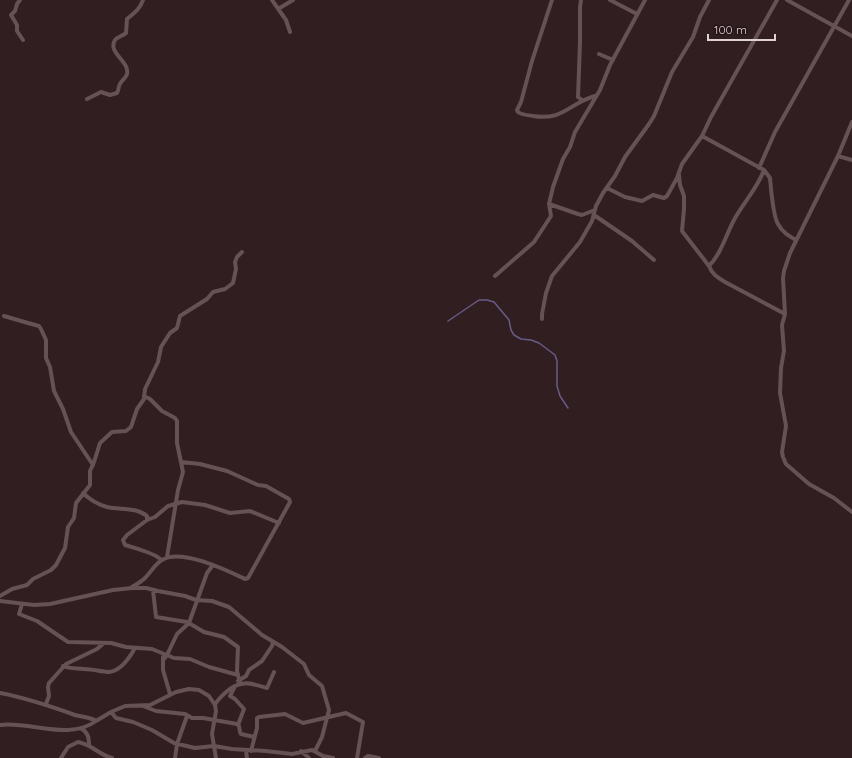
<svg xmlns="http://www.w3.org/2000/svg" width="852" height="758" font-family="Quicksand,sans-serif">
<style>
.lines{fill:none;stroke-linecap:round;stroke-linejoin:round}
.stream{stroke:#695b87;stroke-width:1.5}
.minor{stroke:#665154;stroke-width:4}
</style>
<rect width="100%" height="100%" fill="#301e21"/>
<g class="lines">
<!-- stream -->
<path class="stream" d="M448,321l31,-21h8l7,2 15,18 2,10 3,5 7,4 10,1 8,3 16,12 2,6v25l3,10 8,12"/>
<!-- minor -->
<path class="minor" d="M20,0l-3,4 -2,7 -4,4 6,10v6l6,9
M272,0l14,20 4,12
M552,0l-20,61 -11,41 -4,8 1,2c4,3 10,3 15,4 31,5 36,-13 62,-20
M581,0l-1,7v35l-2,55 4,3
M610,0l27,14
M787,0l65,36
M278,9l15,-9
M599,54l14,6
M87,99l14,-7 9,3 7,-2c2,-3 1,-6 3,-9 1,-3 6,-6 7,-10 3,-13 -20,-21 -12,-34 2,-3 8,-4 11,-7l1,-14c7,-6 13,-10 16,-19
M852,122l-14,34 -48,97 -6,18 -1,7 2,36 -3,11 2,26 -3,17 -1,25 6,33 -4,26 1,5 3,7 23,20 25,14 18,14
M702,136l62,34 6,8c1,11 3,38 8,46 4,8 11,12 18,16
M838,156l14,4
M759,168l16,-36 74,-132
M679,175l1,10 4,11v13l-2,22 27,35c3,8 8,11 16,16l60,32
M607,188l18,9 17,4 11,-6 11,3 3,-2 10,-18 5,-14 20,-28 9,-19 66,-117
M549,204l29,10 4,1 13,-5
M594,215l38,26 22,19
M709,266c12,-12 17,-31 25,-46 9,-17 23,-31 30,-50
M495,276l39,-34 17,-26 -2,-12 4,-17 10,-28 7,-12 5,-15 25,-42 10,-25 35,-65
M4,316l24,7 11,3 2,3 5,11v18l4,9 4,24 9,18 8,23 22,33
M542,319v-5l4,-21 6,-17 28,-34 12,-21 4,-15 7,-13 12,-17 10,-19 24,-33 5,-8 18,-44 21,-35 7,-20 9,-17
M144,396l6,3 12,12 13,7 2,3v22l6,29 -5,18 -11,67
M83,493c6,6 16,12 24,14 14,3 29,0 40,9v4
M161,560c-5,-7 -27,-12 -36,-15l-2,-5 4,-5 20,-15 8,-3 13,-11 14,-4 23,3 25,8 20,-2 29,12
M132,587c5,-3 9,-5 13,-9 6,-6 10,-14 17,-18 19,-12 64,10 83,19l3,-1 42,-76 -1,-3 -23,-13 -8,-1 -31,-14 -27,-7 -19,-2
M153,590l3,27 31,5 17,10 20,5 14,10 -1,24 3,12
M0,596l12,-7 15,-4 6,-6 18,-9 5,-5 9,-17 3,-21 6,-9 2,-15 14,-18v-14l4,-9 6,-19 12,-11 14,-1 5,-4 6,-18 7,-10 1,-10 13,-27 3,-15 9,-14 7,-5 3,-12 27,-17 6,-7 12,-3 8,-6 3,-14 -1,-7 2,-5 5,-5
M0,601l34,4 16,-1 63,-14 19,-2h14l12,3 27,5 11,4 16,1 17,6 33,28 20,12 22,17 5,11 13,11 7,24 -7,27 -7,14
M22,604l-3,10 18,7 31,21 43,1 15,4 26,2 22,9 16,1 19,8 29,8
M163,657v13l7,24
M164,659l3,-4 10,-21 12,-11 18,-50 6,-8
M63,666c7,3 14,2 21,3 9,0 17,3 25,3 12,-1 21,-15 26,-24
M238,681l8,-5 3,-6 13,-9 10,-15 1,-4
M235,686l-5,10 5,3 9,10 -6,16
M0,693c26,5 50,13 75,22 7,2 15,2 21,6l15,-9 14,-6 25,-1 26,-13 13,-3 10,1 10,6 6,9 1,6 -4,23 4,24
M46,704l3,-8 -1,-9 1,-4 17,-19 31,-15 7,-6
M215,705c2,-5 6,-8 10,-12 14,-14 26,-10 42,-5l7,-16
M143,706l13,5 29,3 7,4h11l34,6 2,2 1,6 1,2 13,3
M111,712l5,6 17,4 19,8 22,13 21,5 19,-2 18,3 34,2 26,3 20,-4 11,6 10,2
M0,725c30,-4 69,16 96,-4
M81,728c7,5 8,9 8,17
M246,751l1,7
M251,751l6,-23v-10l2,-1 26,-3 18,9 43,-10 17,9 -6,36
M301,751l8,7
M61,758l7,-11 10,-5c15,3 21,13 34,16
M175,758l2,-14 10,-28
M365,758l3,-2 11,2"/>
</g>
<!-- scale -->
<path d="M708 34v6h67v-6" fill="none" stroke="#dfd2d4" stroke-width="2"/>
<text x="714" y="34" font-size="12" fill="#dfd2d4" stroke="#261518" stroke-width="3" paint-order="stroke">100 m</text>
</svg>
